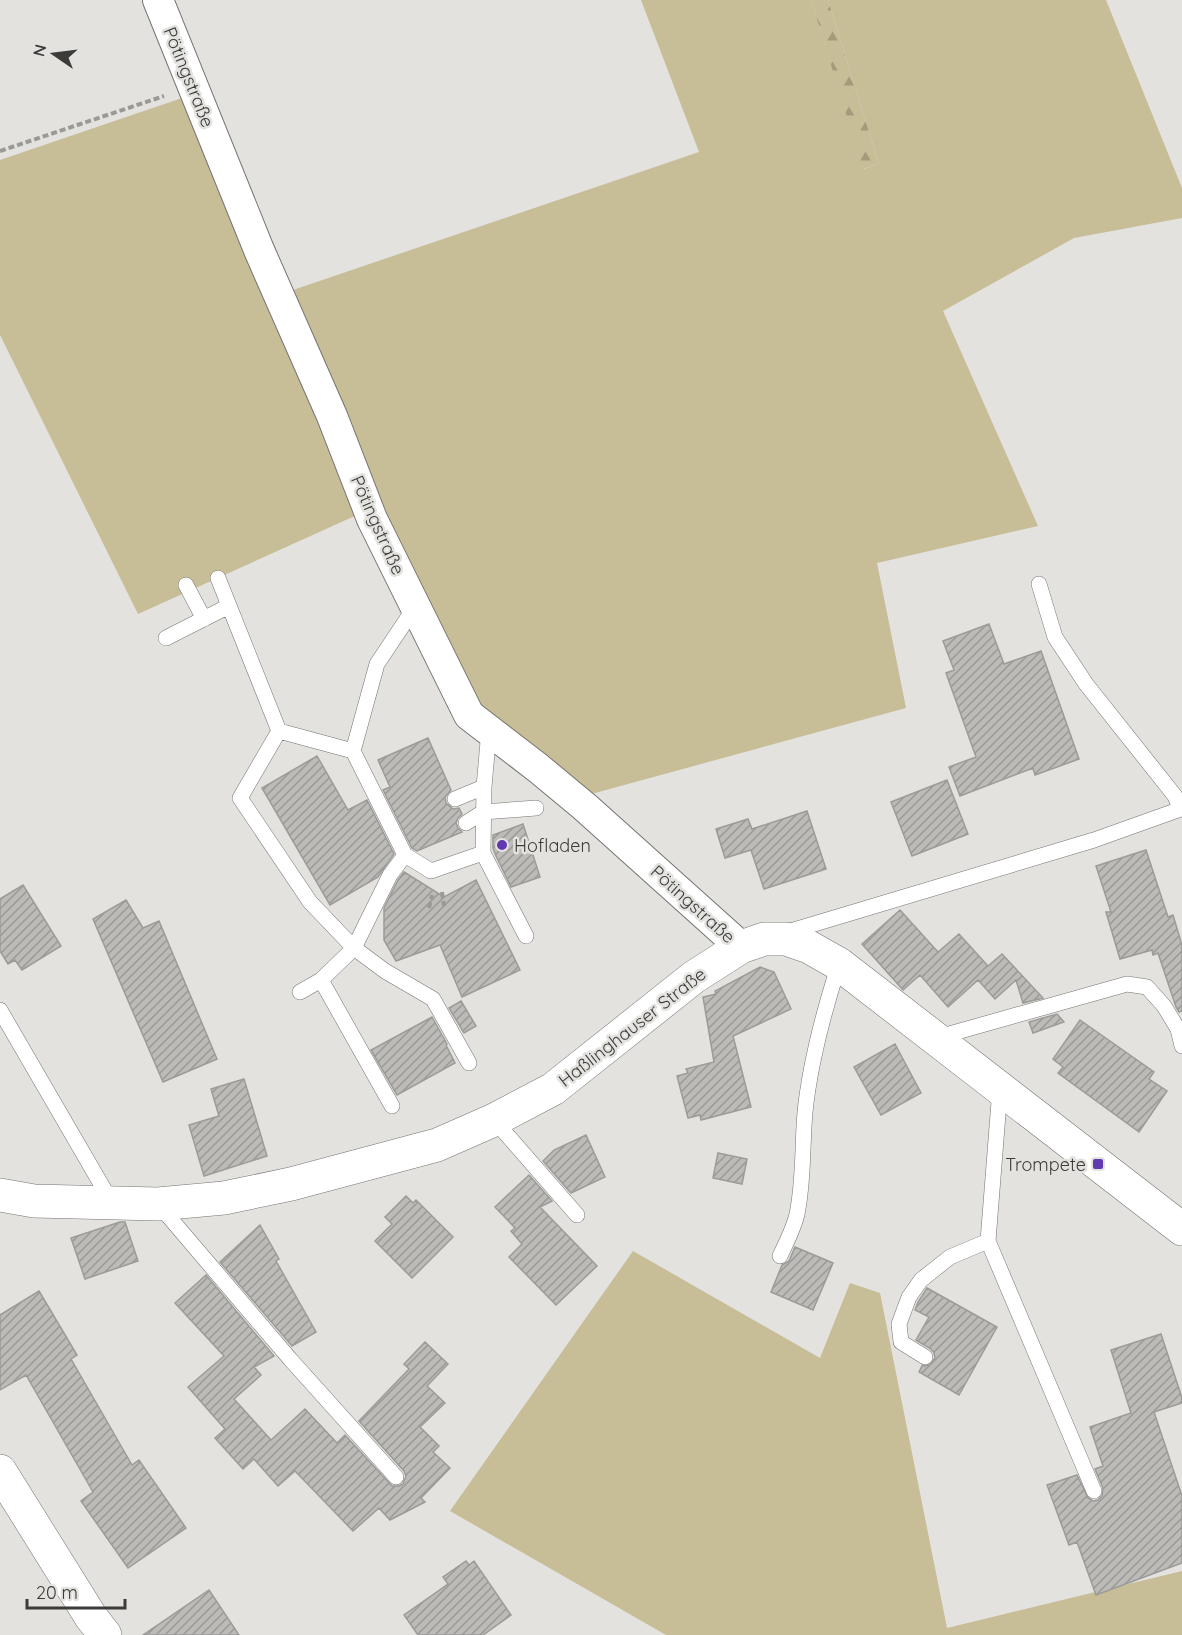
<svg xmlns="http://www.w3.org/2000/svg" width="1182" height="1635" font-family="Quicksand,sans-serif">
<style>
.grass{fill:#c7bd97}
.forest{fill:url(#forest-firs)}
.building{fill:url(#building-hatch);stroke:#9c9b98;stroke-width:1.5}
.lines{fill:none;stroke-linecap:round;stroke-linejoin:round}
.service-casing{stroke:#757471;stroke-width:16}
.minor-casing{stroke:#757471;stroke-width:32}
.tertiary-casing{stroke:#757471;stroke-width:34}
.secondary-casing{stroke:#757471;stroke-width:34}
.path{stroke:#999996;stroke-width:4;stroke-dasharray:6 3;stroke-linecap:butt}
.service{stroke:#fff;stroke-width:15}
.minor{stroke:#fff;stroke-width:30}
.tertiary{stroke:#fff;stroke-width:33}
.secondary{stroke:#fff;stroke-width:33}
.poi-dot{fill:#6138b0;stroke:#e3e2df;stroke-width:2}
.labels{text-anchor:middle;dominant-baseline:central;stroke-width:5;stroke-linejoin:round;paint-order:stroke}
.street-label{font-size:18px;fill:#3b3b39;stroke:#e3e2df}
.poi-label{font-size:18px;fill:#3b3b39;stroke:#e3e2df;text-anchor:start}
</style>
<defs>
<pattern id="forest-firs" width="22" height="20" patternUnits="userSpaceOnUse" patternTransform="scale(1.5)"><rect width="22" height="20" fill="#c7bd97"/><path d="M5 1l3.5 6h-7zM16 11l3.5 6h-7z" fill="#a39b7c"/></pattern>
<pattern id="building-hatch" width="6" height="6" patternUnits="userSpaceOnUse" patternTransform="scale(1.5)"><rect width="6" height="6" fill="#bcbbb8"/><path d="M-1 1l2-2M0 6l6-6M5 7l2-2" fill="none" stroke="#9a9997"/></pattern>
</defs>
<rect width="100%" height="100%" fill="#e3e2df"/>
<!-- grass -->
<path class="grass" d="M641,0h170l53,169 15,-5 -51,-164h278l76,188v30l-108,20 -131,73 95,215 -161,37 29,145 -322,88 -86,-69 -31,-40 -46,-90 -128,-307 406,-138z
M182,98l175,417 -219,99 -138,-279v-175z
M633,1251l187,107 30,-75 30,10 67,335 235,-57v64h-516l-216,-124z"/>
<!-- forest -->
<path class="forest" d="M811,0h17l51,164 -16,5z"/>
<!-- building -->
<path class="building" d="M989,624l15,40 37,-13 38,108 -44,16 -2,-7 -73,28 -11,-29 27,-10 -30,-84 8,-3 -11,-29z
M428,738l23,52 -6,7 1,6 7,6 6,-1 3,6 -4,4 -2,5 2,5 4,4 -45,19 -5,-3 -29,-58 7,-3 -12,-27z
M317,756l31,54 19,-10 27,54 -16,23 -48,28 -68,-117z
M947,780l21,54 -56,22 -21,-54z
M807,811l19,58 -62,20 -13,-39 -26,8 -9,-29 32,-10 4,10z
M523,824l17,53 -29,10 -15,-31 -3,-8v-13z
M1146,850l22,67 5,-2 9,30v66l-3,1 -3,-5 -18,-54 -5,2 -1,-5 -32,9 -14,-47h5l-15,-46z
M404,872l40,25 32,-17 44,90 -58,27 -22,-52 -44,16 -12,-21v-32l14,-28z
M23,885l38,61 -39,24 -7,-10 -7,4 -8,-13v-52z
M126,900l17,28 16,-7 58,138 -54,23 -70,-163z
M900,910l38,42 21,-18 29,32 14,-12 41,44 -20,5 -7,-23 -21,19 -17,-19 -30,27 -28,-32 -17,15 -41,-46z
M760,967l14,5 17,37 -58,27 18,71 -50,13 -1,-5 -12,3 -11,-42 11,-3 -2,-4 28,-7 -11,-65 13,-3 -1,-3z
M461,1001l15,25 -12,7 -15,-25z
M1057,1014l7,8 -31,11 -4,-11z
M432,1017l15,27 -1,1 9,18 -58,32 -26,-45z
M1080,1020l74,52 -5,7 18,12 -28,41 -81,-59 5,-6 -10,-8z
M895,1044l26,49 -40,22 -27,-48z
M244,1079l23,77 -63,20 -15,-51 30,-9 -8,-27z
M586,1135l19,42 -34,16 -28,-32 11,-11z
M718,1153l29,6 -5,25 -29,-6z
M529,1175l23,26 -12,6 57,59 -41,39 -47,-48 13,-13 -11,-13 4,-3 -20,-21z
M406,1196l7,7 3,-3 37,37 -41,41 -37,-37 17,-17 -7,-7z
M120,1222h5l13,39 -53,18 -14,-41z
M260,1225l19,34 -3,2 40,71 -24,14 -72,-84z
M795,1247l38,16 -20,47 -42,-18 11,-27 7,-4z
M206,1275l68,81 -20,11 7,8 -27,24 37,41 34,-31 32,34 8,-8 47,51h7l4,-2 3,-8 -2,-5 -45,-50 50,-52 -5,-5 21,-22 23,22 -21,22 18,17 -25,24 19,19 -6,6 17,16 -29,30 4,4 -35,18 -11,-12 -26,23 -58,-60 -17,15 -24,-27 -11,10 -28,-31 10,-9 -37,-42 36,-31 -49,-53z
M927,1288l70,39 -38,68 -40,-23 3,-6 8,-1 5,-7 -1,-5 -3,-4 -15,-9 13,-23 -14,-7 3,-8z
M39,1291l38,64 -6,4 61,106 7,-5 47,68 -58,40 -47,-67 12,-9 -67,-117 -26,15v-75z
M1161,1334l21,64v5l-28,9 28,84v67l-86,32 -19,-53 -8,3 -22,-60 30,-10 11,23 5,3 5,-1 4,-4 1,-8 -8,-19 8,-3 -13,-39 41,-14 -20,-63z
M466,1561l3,4 5,-4 37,54 -28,20h-65l-14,-20 44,-31 -5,-7z
M209,1590l30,45h-96z"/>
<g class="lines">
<defs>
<path id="service" d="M218,578l61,153
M186,585l18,34
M415,607l-38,57 -24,87 52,104 26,16 52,-18
M166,638l63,-32
M489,730l-5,57 -1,66 43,83
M353,751l-74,-20 -39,67 70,104 44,46 31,23 48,28 36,64
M455,799l29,-12
M466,823l17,-11 53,-4
M784,933l310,-93 84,-30 1,-4 -4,-10 -89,-112 -31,-47 -16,-53
M321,980l33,-32 36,-73 15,-20
M300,992l21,-12 71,126
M0,1010l112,193
M935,1038l192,-54 20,3 17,19 14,23 4,17
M494,1120l83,95
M158,1204l132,155 106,118
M988,1241l12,-152
M780,1256c6,-13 14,-28 17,-42 7,-34 5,-68 8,-102 5,-49 19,-101 34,-148
M925,1357l-24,-15 -2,-18 10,-27 12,-17 29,-23 38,-16 106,250"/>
<path id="minor" d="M158,0l101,250 73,166 40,103 97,196 69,53 47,39 156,140"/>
<path id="tertiary" d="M0,1471l91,146 14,18"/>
<path id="secondary" d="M0,1195l34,6 124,3 66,-6 67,-14 146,-39 57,-25 59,-31 141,-112 47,-30 23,-8h22l23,8 30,17 343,265"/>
</defs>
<!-- service casing -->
<use href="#service" class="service-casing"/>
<!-- minor casing -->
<use href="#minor" class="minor-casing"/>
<!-- tertiary casing -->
<use href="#tertiary" class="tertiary-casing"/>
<!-- secondary casing -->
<use href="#secondary" class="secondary-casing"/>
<!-- path -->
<path class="path" d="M0,151l164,-55
M442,892l2,14
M429,908l3,-13"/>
<!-- service -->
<use href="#service" class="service"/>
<!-- minor -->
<use href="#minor" class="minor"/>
<!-- tertiary -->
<use href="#tertiary" class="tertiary"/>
<!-- secondary -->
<use href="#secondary" class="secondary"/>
</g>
<!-- markers -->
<g class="poi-dot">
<circle cx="502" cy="845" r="6"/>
<rect x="1092" y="1158" width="12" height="12" rx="3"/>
</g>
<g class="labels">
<!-- street labels -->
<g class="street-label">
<text transform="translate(189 77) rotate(68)">Pötingstraße</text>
<text transform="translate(378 525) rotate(66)">Pötingstraße</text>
<text transform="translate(693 904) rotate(42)">Pötingstraße</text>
<text transform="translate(632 1027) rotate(-38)">Haßlinghauser Straße</text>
</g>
<!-- poi labels -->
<g class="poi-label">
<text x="514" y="845">Hofladen</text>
<text x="1086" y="1164" text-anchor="end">Trompete</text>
</g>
</g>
<!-- north arrow -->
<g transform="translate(54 54) rotate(284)" stroke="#e3e2df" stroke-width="4.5" paint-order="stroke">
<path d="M0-4.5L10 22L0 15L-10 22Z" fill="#3b3b39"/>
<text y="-9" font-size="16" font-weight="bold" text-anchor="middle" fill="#3b3b39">N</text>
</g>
<!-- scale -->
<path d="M27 1599v9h98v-9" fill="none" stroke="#3b3b39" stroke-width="3"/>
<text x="36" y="1599" font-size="18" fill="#3b3b39" stroke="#e3e2df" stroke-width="4.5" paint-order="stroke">20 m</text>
</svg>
